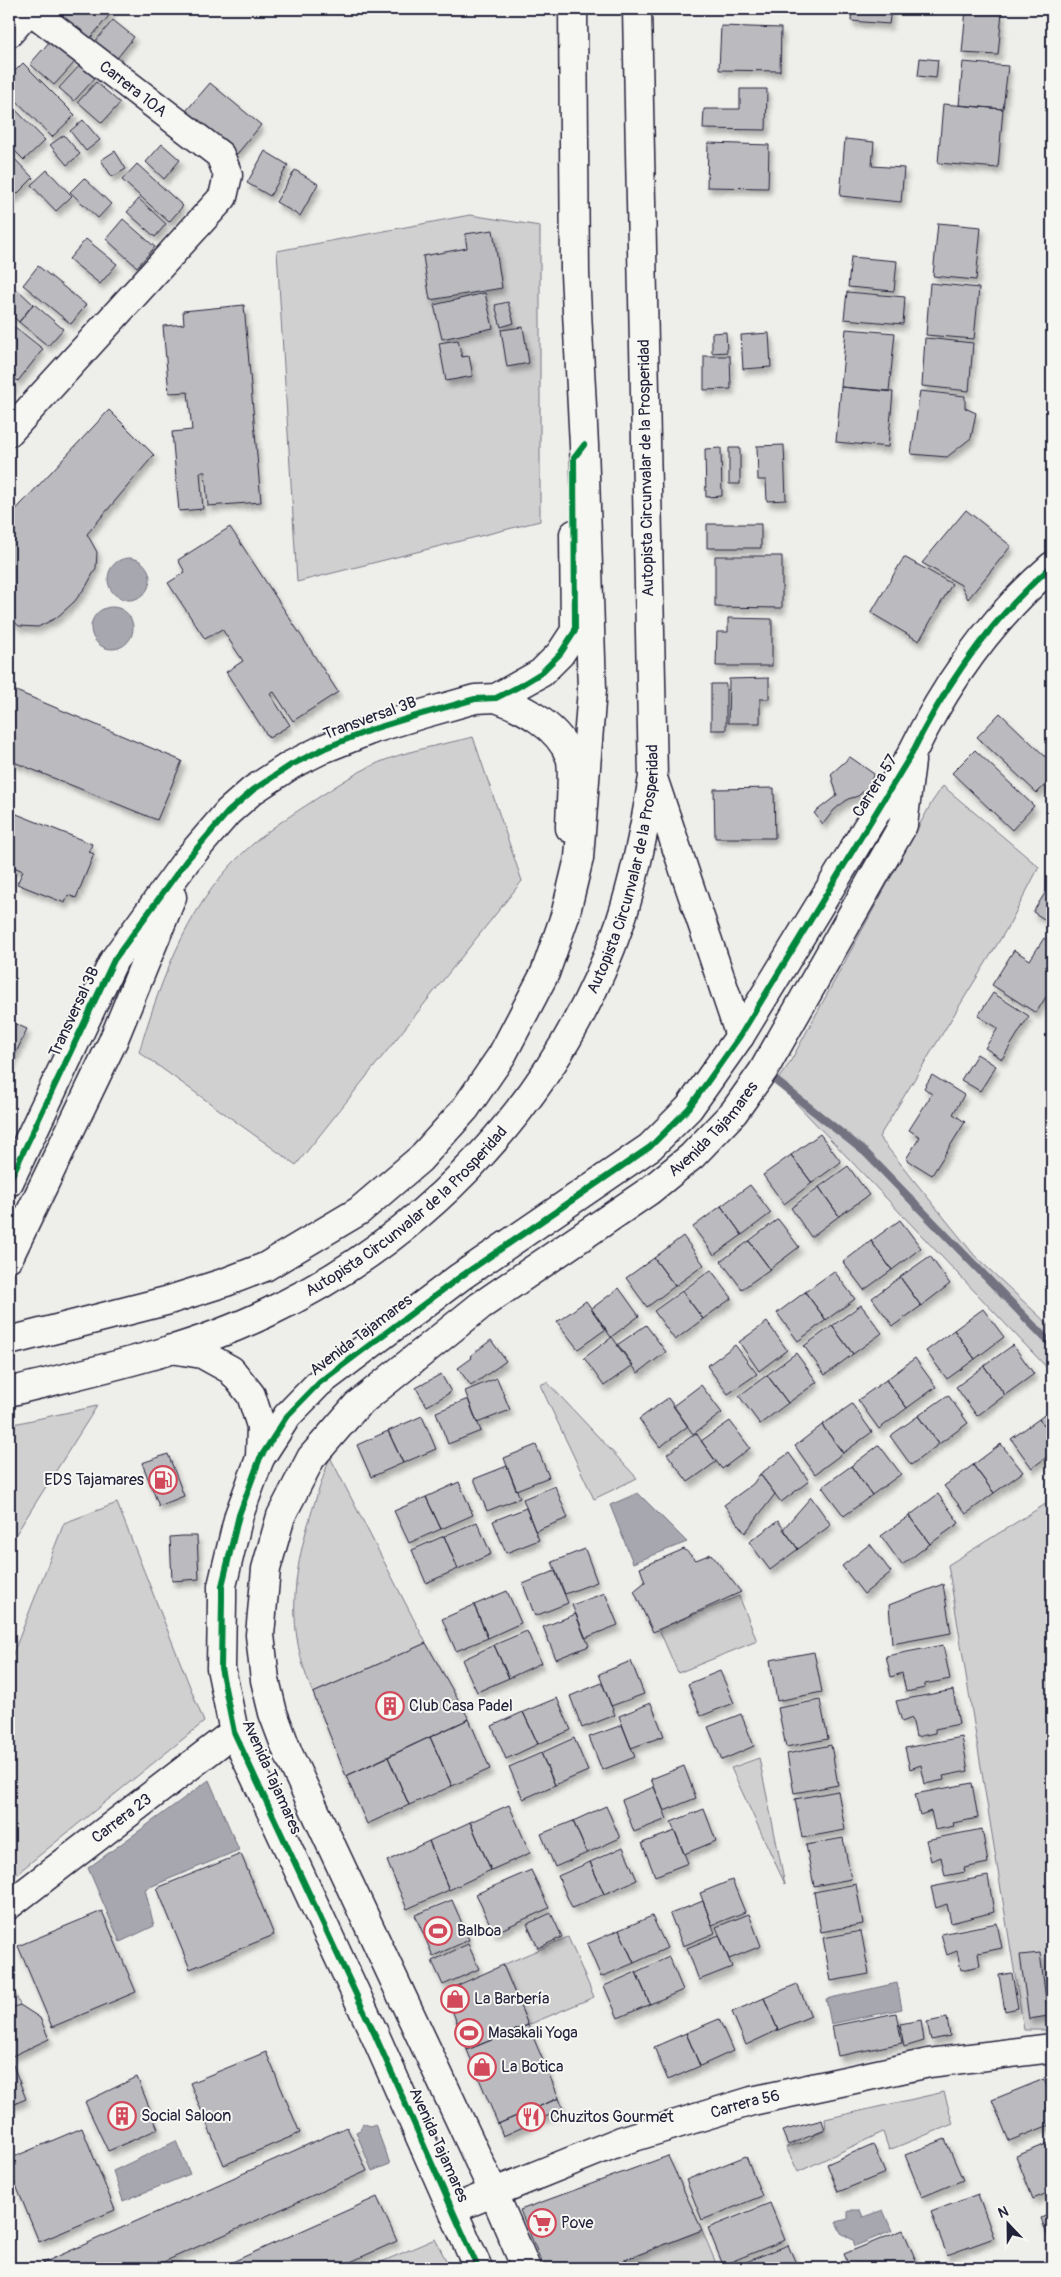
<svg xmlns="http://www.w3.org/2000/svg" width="1061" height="2277" font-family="Pangolin,sans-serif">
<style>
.green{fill:#d0d0d1;stroke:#797986}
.water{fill:#a7a7af;stroke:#727281}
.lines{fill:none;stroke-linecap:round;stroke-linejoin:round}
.stream{stroke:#727281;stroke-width:8}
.building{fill:#bbbbbf;stroke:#22223b;filter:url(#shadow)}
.minor-casing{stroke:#22223b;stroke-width:31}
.highway-casing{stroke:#22223b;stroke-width:31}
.minor{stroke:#f6f6f2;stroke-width:28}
.highway{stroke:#f6f6f2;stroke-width:28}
.cycleway-casing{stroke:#f6f6f2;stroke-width:9}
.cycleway{stroke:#00873e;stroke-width:6}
.labels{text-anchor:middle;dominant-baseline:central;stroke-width:4;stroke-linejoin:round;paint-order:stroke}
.street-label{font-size:16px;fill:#22223b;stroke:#f6f6f2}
.poi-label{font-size:16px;fill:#22223b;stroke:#f6f6f2;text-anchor:start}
</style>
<defs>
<filter id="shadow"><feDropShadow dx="3" dy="5.5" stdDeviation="2.5" flood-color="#0004"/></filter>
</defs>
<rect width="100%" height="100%" fill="#eeeeeb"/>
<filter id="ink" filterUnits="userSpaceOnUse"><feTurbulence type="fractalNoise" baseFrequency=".02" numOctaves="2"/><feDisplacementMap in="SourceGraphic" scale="10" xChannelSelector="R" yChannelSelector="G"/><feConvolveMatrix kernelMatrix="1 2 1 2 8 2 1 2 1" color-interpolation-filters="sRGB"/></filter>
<g filter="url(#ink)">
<!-- green -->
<path class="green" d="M470,215l70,11v295l-243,61 -20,-331z
M473,737l49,144 -226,284 -157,-113c23,-76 52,-156 115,-209 18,-16 39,-29 59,-42 23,-15 49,-33 75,-42 27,-10 57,-15 85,-22z
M943,786l96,81 -30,58 -130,212 96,119 77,72v45l-276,-291 13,-18 143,-262z
M547,1382l90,96 -43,21 -54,-114z
M97,1406l-88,139v-120z
M330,1457l96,186 -113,50c-37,-85 -11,-154 17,-236z
M1052,1500v530h-28l-76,-465z
M117,1503l87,219 -195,158v-216l55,-141z
M739,1596l18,45 -79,32 -19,-44z
M759,1758l26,126 -54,-116z
M568,1937l26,60 -66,28 -25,-60z
M9,1978l11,27 -11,4z
M944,2092l9,32 -64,26 -6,-18 -85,40 -12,-25 23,-6 5,-6 12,-5 -1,-11z
M702,2230l16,38h-114z
M435,2239l15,29h-83z"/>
<!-- water -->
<path class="water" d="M108 579a21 21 0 1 1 42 0a21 21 0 1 1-42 0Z
M91 628a21 21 0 1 1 42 0a21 21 0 1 1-42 0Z
M638,1493l49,49 -54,21 -23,-58z
M209,1780l30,70 -94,39 9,37 -34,16 -32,-74z
M897,1983l5,26 -71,15 -5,-25z
M363,2123l7,3 5,-2 15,40 -18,7 -16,-39 4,-2z
M176,2141l14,33 -67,27 -10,-30z
M848,2210h12l3,7 20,-7 9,21 -37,15 -2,-6 -12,-7 -5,-11 12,-3z"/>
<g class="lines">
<!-- stream -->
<path class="stream" d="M766,1073l99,79 187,193"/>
</g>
<!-- building -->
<path class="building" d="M63,9h45l4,3 -24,29 -31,-26z
M852,9h39l-2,15 -38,-3z
M966,9l36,3 -4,43 -36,-2z
M113,20l21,17 -20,25 -21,-18z
M721,26l60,2 -1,43 -61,-1z
M51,40l24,22 -21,23 -24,-21z
M920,58l18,2 -2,18 -18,-2z
M963,62l45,4 -5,43 -44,-4z
M23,63l52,52 -23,22 -43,-44v-16z
M81,64l15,13 -22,24 -15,-13z
M96,82l24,21 -18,20 -24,-21z
M210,83l51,42 -24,29 -51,-43z
M740,89h27l-1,41 -63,-1 1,-20h36z
M9,103l36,37 -21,20 -15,-15z
M943,104l60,5 -5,59 -60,-5z
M83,120l17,20 -14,11 -16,-20z
M64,135l16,19 -13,11 -17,-20z
M845,139l29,3 -2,24 32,2 -3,34 -61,-6z
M708,143l61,2 -1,43 -61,-1z
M162,144l18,16 -16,19 -18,-17z
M115,151l11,18 -14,8 -11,-17z
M265,151l23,14 -18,31 -23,-13z
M9,153l24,25 -24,24z
M137,164l46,42 -14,16 -47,-42z
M47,170l25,26 -16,15 -25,-26z
M295,170l23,14 -18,32 -24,-14z
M84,178l27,26 -13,14 -28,-26z
M139,199l27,25 -11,13 -28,-25z
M123,219l32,28 -18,20 -31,-28z
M938,223l43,4 -5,53 -43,-4z
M493,230l9,58 -72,12 -7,-44 44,-8 -2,-14z
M86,239l31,25 -17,20 -31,-25z
M851,257l46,4 -3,30 -46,-4z
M38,266l48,39 -15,19 -48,-39z
M930,283l49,5 -5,51 -48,-4z
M17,289l16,15 -14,18 -10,-9v-15z
M847,292l58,5 -2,27 -59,-5z
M485,293l8,35 -51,11 -8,-34z
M508,302l6,21 -13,4 -6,-22z
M34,304l29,25 -15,17 -29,-24z
M244,305l17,197 -53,4 -3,-34h-5l3,37 -24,2 -7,-79 20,-2 -4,-38 -19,1 -6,-67 21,-2 -1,-13z
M15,327l28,22 -25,32 -9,-8v-38z
M523,327l6,36 -22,4 -6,-37z
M846,329l49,4 -6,58 -48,-4z
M726,332l1,20 -15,1v-20z
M769,333l2,34 -28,2 -2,-34z
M925,338l48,5 -4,48 -47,-5z
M458,340l4,17 7,-1 4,20 -27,5 -7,-38z
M704,356h26l1,33 -27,1z
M9,380l6,5 -6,7z
M841,387l52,5 -5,55 -52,-5z
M920,391l45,5v12l11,5 -5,25 -24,19 -36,-3z
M109,410l45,45 -67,79 10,18 -1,16 -9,17 -13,17 -18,16 -18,9 -19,-1 -10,-9v-100z
M784,445l2,55 -19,1 -1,-21h-8l-1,-34z
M721,448l1,48 -16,1 -1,-48z
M729,448h11v36h-11z
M966,510l45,36 -43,53 -7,-14 -39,-22z
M707,524h54v24h-54z
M230,527l108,165 -45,29 -19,-29 -4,2 20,31 -21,13 -43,-66 17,-11 -21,-32 -17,10 -37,-56 17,-11 -7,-12z
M715,556h67v52l-67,-1z
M904,557l48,27 -33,57 -48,-28z
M728,618l44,1v47h-56l1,-34h11z
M769,678v21h-9v24h-32l1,-44z
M711,684h15v46h-15z
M9,688l173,73 -25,59 -148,-60z
M1000,713l52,50v15l-15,15 -60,-56z
M975,750l59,56 -22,24 -60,-57z
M850,757l24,17 -7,14 -9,8 -10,3 -14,11 -11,14 -9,-11 23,-18 -6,-21z
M774,788l1,50h-60l-1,-49z
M9,811l83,33 -3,8 5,2 -18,44 -8,-3 -3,8 -48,-19 6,-13 -9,-4 -5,12z
M1052,882v42l-19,-12z
M1044,938l8,6v43l-16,26 -44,-28 22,-35 16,10z
M993,993l36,23 -27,43 -17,-11 13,-20 -20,-12z
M9,1021l18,8 -18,39z
M977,1054l19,12 -16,25 -19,-11z
M932,1075l32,20 -11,19 12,8 -33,53 -26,-16 14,-22 -11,-7 23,-36 -8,-6z
M820,1134l21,28 -29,21 -21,-28z
M791,1155l21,28 -28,21 -21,-29z
M848,1166l21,29 -30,21 -20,-29z
M750,1185l21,28 -29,22 -21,-29z
M819,1187l20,29 -28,21 -20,-29z
M721,1206l21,29 -28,20 -21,-28z
M778,1219l21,28 -29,22 -21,-28z
M900,1220l21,28 -29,22 -21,-29z
M683,1236l21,29 -29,21 -21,-28z
M749,1241l21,28 -28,20 -21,-28z
M871,1241l21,29 -28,20 -21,-28z
M930,1256l20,28 -29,22 -21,-29z
M654,1258l21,28 -28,21 -21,-29z
M711,1270l21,28 -29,21 -21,-28z
M834,1271l21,28 -29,21 -21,-28z
M900,1277l21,29 -28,20 -21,-28z
M619,1288l20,28 -28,21 -20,-28z
M682,1291l21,28 -28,21 -21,-29z
M805,1292l21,28 -28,21 -21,-28z
M586,1301l20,28 -28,20 -21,-27z
M861,1305l21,28 -29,21 -21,-28z
M983,1309l21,28 -29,22 -21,-29z
M767,1322l20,28 -28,21 -20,-29z
M646,1325l20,27 -28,21 -21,-28z
M832,1326l21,28 -28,21 -21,-29z
M954,1330l21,29 -28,20 -21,-28z
M612,1337l21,28 -29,21 -20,-28z
M491,1340l15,21 -35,25 -13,-18 14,-10 -2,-2z
M735,1345l22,29 -29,20 -21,-28z
M1013,1345l21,29 -29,21 -21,-29z
M796,1353l21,29 -29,21 -21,-28z
M915,1358l21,29 -29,21 -21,-28z
M984,1366l21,29 -28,21 -21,-29z
M441,1374l10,18 -24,14 -11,-18z
M767,1375l21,28 -28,21 -21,-28z
M497,1378l13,32 -33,13 -12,-32z
M886,1380l21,28 -28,21 -21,-29z
M701,1385l21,28 -29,21 -20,-28z
M948,1395l20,28 -29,21 -21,-28z
M668,1398l20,28 -28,21 -21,-28z
M468,1399l13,32 -33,13 -12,-32z
M852,1404l20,28 -29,21 -21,-28z
M1052,1409v27l-13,-17z
M422,1416l14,33 -33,14 -15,-32z
M918,1416l21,28 -28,21 -21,-29z
M1039,1419l13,17v17l-20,15 -21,-29z
M730,1421l20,27 -28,21 -21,-28z
M822,1425l21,28 -28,21 -20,-28z
M388,1431l15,32 -32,14 -14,-32z
M696,1433l20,29 -28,20 -21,-28z
M1001,1444l22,28 -29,21 -21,-28z
M536,1445l13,32 -33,13 -12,-32z
M879,1445l22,29 -29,21 -21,-29z
M789,1453l20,28 -28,21 -21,-28z
M168,1454l16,42 -25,10 -17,-43z
M973,1465l21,28 -28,21 -22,-28z
M507,1466l13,32 -33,13 -13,-32z
M851,1466l21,29 -28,21 -22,-29z
M760,1474l15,20 -30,39 -21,-28 29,-21z
M459,1482l14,33 -32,14 -15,-32z
M555,1486l13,32 -33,13 -12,-32z
M938,1494l21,29 -29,21 -21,-28z
M426,1497l15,32 -32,14 -15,-32z
M811,1497l20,28 -33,24 -15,-20z
M526,1508l13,32 -33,13 -13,-32z
M909,1516l21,28 -28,21 -21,-29z
M778,1521l20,28 -28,21 -21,-28z
M477,1522l14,32 -33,15 -14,-33z
M182,1536h15l2,43 -27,2 -2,-44z
M444,1536l14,33 -32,14 -14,-33z
M870,1544l21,28 -27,22 -22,-28z
M585,1549l12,33 -32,12 -13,-32z
M684,1549l12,11 15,-6 30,38 -88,40 -19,-41 11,-9 -5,-14z
M555,1571l13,32 -33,13 -12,-32z
M943,1584l8,49 -59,11 -3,-39z
M507,1591l14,32 -33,15 -14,-33z
M605,1593l13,32 -33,13 -13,-33z
M474,1605l14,33 -32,13 -14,-32z
M576,1614l13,32 -33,13 -13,-32z
M527,1631l14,32 -32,15 -15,-33z
M426,1643l43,76 -123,57 -33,-83z
M494,1645l15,33 -32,14 -15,-32z
M943,1645l7,34 -25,5v4l-19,4 -4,-19 -11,4 -5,-21z
M814,1652l8,40 -45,9 -7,-41z
M631,1661l13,33 -33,12 -12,-32z
M720,1671l14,32 -33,13 -13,-32z
M602,1683l13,32 -33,13 -12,-32z
M953,1690l6,34 -24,5v4l-19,4 -4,-19 -10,4 -6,-21z
M557,1698l14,32 -33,14 -15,-32z
M820,1700l8,39 -42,8 -8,-39z
M651,1703l13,33 -33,12 -12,-32z
M523,1712l15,32 -32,15 -14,-33z
M741,1714l13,32 -32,14 -14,-33z
M469,1719l21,50 -38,17 -22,-49z
M622,1725l13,32 -33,13 -13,-33z
M430,1737l22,49 -43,19 -21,-48z
M962,1737l6,34 -25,5 1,4 -19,4 -4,-19 -11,4 -5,-21z
M574,1738l14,33 -33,14 -14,-32z
M831,1745l7,40 -44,8 -7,-39z
M541,1753l14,32 -32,14 -14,-32z
M388,1757l21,48 -42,19 -21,-48z
M684,1766l12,32 -32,13 -13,-32z
M972,1783l6,35 -25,5 1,3 -19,4 -4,-19 -11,4 -5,-21z
M654,1787l13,32 -33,13 -12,-32z
M838,1791l7,39 -43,8 -7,-39z
M509,1805l21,48 -39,17 -21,-48z
M606,1806l14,32 -33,15 -14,-32z
M704,1809l12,32 -32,13 -13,-32z
M573,1821l14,32 -32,14 -14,-33z
M470,1822l21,48 -42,20 -20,-49z
M982,1829l6,34 -24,5 1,4 -20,4 -4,-19 -10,4 -5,-21z
M675,1831l13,32 -33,13 -13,-33z
M843,1838l8,41 -37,7 -8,-41z
M429,1841l20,49 -42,19 -20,-48z
M623,1847l14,33 -33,14 -14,-32z
M241,1854l33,81 -84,34 -33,-81z
M590,1862l14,32 -32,14 -14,-32z
M531,1870l18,38 -55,25 -18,-39z
M988,1876l6,36 -43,11 -4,-19 -11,4 -5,-21z
M732,1880l13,32 -33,13 -12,-32z
M856,1884l7,40 -42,8 -7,-40z
M452,1900l17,40 -36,16 -18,-41z
M703,1901l12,32 -32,13 -13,-32z
M102,1911l34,81 -84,35 -34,-81z
M551,1913l11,24 -24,11 -11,-24z
M749,1914l12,32 -32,13 -13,-32z
M652,1916l15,32 -33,15 -15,-33z
M997,1923l5,25 -24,5 2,13 -19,4 -4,-19 -10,4 -6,-21z
M619,1930l15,33 -33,14 -14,-33z
M861,1931l8,43 -38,7 -8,-43z
M719,1935l13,32 -33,13 -12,-32z
M468,1944l11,25 -36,16 -11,-24z
M1040,1953l8,63 -19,3 -9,-64z
M669,1957l14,33 -33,14 -14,-32z
M503,1965l25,60 -61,25 -22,-59z
M636,1972l14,32 -32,14 -14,-32z
M1012,1973l6,35 -13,3 -6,-36z
M797,1984l14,32 -33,14 -14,-32z
M764,1998l14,32 -32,15 -14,-33z
M20,2005l20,13 9,21 -39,18 16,42 -17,7v-97z
M896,2013l6,30 -64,13 -6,-30z
M947,2018l3,18 -19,4 -4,-18z
M719,2019l14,32 -33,15 -14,-33z
M921,2020l3,21 -20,6 -4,-23z
M528,2025l31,73 -61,26 -31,-74z
M686,2033l14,33 -32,14 -14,-33z
M266,2052l34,81 -76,32 -34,-82z
M137,2077l21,52 -50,22 -23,-49z
M1044,2079l8,21v24l-43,17 -17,-41z
M559,2098l4,11 -60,27 -5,-12z
M822,2120l3,10 -37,15 -6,-14z
M347,2127l20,44 -217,97h-105l-2,-5z
M82,2128l33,82 -76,32 -30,-74v-9z
M945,2139l18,41 -41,17 -17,-42z
M1052,2142v49l-19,8 -17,-43z
M873,2144l12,29 -47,19 -11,-28z
M668,2156l34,74 -98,38h-60l-24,-58z
M746,2156l16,40 -60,24 -16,-40z
M978,2194l16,44 -47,17 -16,-43z
M377,2197l20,44 -60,27h-118z
M770,2203l15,37 -62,25 -15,-37z
M1052,2213v35l-11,-30z
M903,2230l16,38h-69l-6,-14z
M788,2245l10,23h-67z
M998,2263l2,5h-16z"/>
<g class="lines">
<defs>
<g id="minor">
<path d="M9,33l21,-24"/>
<path d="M9,432l214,-235 5,-22 -8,-20 -191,-146"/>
<path d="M496,698c28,10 63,29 74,59 4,11 0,57 0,71"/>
<path d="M9,1182l105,-222 72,-99 42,-49 25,-22 38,-25 34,-17 48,-19 49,-15 53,-15 21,-1 45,-25 19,-19 15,-23 -1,-97"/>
<path d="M9,1257l104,-216 59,-144"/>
<path id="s1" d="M9,1905l225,-173"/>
<path id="s2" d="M453,2209l168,-68 131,-40 177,-38 123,-15"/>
<path d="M478,2268l-103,-233 -141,-303 -13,-64 1,-69v-13l17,-71 21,-57 27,-42 32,-33 141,-106 190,-130 39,-39 51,-72 171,-281c35,-72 81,-137 141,-189"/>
<path id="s3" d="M526,2268l-33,-77 -205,-438 -15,-40 -8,-33 -5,-45 6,-66 15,-53 30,-58 46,-53 123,-99 169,-115 43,-35 42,-44 29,-41 140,-246 8,-64"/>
</g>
<g id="highway">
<path d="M654,781l86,255"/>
<path d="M9,1341l157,-40 60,-19 39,-15 94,-56 61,-52 45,-50 37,-54 43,-82 20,-57 14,-58 13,-169 -8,-244 -9,-171 -2,-265"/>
<path d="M171,1349l31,5 29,16 20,25 10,31 -1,32"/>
<path id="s4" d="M9,1392c86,-22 177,-40 258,-79 162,-77 295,-219 353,-390 16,-48 25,-96 33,-146l-16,-768"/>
</g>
</defs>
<!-- minor casing -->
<use href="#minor" class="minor-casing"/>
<!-- highway casing -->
<use href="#highway" class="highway-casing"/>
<!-- minor -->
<use href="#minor" class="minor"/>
<!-- highway -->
<use href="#highway" class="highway"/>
<defs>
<path id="cycleway" d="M9,1182l105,-222 72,-99 42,-49 25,-22 38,-25 34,-17 48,-19 49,-15 53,-15 21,-1 22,-11 23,-14 19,-19 15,-23 -1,-173 10,-13
M478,2268l-103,-233 -141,-303 -13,-64 1,-69v-13l17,-71 21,-57 27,-42 32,-33 141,-106 190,-130 39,-39 51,-72 171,-281c35,-72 81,-137 141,-189"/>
</defs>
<!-- cycleway casing -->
<use href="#cycleway" class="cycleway-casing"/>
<!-- cycleway -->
<use href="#cycleway" class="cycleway"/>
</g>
</g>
<!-- icons -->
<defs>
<symbol id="fuel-ring" viewBox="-11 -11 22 22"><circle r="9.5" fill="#f6f6f2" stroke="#d1495b" stroke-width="1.5"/><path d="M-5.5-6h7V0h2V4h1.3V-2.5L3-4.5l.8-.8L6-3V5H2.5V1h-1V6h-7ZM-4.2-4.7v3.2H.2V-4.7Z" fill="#d1495b"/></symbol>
<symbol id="building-ring" viewBox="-11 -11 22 22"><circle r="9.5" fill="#f6f6f2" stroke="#d1495b" stroke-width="1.5"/><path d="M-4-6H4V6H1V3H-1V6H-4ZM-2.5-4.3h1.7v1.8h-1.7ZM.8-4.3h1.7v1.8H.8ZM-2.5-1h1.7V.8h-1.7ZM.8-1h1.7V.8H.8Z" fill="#d1495b"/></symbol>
<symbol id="stadium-ring" viewBox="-11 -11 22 22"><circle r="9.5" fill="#f6f6f2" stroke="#d1495b" stroke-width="1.5"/><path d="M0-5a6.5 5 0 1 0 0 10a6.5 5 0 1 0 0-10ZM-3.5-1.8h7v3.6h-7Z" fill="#d1495b"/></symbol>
<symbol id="shop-ring" viewBox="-11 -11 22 22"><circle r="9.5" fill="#f6f6f2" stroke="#d1495b" stroke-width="1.5"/><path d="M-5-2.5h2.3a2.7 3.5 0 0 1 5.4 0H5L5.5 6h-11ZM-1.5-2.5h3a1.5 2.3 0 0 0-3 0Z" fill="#d1495b"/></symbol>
<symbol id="restaurant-ring" viewBox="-11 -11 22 22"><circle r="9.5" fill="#f6f6f2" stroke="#d1495b" stroke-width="1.5"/><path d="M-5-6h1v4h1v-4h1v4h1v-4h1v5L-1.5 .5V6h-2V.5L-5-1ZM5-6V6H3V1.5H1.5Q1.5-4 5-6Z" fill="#d1495b"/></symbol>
<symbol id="supermarket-ring" viewBox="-11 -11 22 22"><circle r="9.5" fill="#f6f6f2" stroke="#d1495b" stroke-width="1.5"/><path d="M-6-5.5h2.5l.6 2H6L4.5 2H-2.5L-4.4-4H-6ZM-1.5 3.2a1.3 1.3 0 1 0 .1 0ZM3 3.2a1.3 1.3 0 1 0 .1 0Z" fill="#d1495b"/></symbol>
</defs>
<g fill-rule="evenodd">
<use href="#fuel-ring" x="147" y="1464" width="32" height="32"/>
<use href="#building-ring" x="374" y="1690" width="32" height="32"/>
<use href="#stadium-ring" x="422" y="1915" width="32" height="32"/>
<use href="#shop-ring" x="439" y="1983" width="32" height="32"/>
<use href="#stadium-ring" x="453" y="2017" width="32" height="32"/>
<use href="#shop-ring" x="466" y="2051" width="32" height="32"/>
<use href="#building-ring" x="106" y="2100" width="32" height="32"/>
<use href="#restaurant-ring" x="515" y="2101" width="32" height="32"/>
<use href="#supermarket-ring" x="526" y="2207" width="32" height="32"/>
</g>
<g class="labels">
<!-- street labels -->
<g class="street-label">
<text transform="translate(133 89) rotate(38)">Carrera 10A</text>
<text transform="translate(646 468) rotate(-91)">Autopista Circunvalar de la Prosperidad</text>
<text transform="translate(370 718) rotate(-20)">Transversal 3B</text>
<text transform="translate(875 786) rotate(-58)">Carrera 57</text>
<text stroke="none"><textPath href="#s4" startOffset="864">Autopista Circunvalar de la Prosperidad</textPath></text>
<text transform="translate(74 1012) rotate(-65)">Transversal 3B</text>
<text stroke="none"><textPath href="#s3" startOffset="1398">Avenida Tajamares</textPath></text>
<text stroke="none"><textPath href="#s4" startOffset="444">Autopista Circunvalar de la Prosperidad</textPath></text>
<text transform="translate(361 1335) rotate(-37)">Avenida Tajamares</text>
<text transform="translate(272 1777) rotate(66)">Avenida Tajamares</text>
<text stroke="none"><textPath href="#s1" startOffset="142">Carrera 23</textPath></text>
<text stroke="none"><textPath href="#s2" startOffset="311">Carrera 56</textPath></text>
<text transform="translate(439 2145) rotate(66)">Avenida Tajamares</text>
</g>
<!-- poi labels -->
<g class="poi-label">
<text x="144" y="1480" text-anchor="end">EDS Tajamares</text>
<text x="409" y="1706">Club Casa Padel</text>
<text x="457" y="1931">Balboa</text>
<text x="474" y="1999">La Barbería</text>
<text x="488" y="2033">Masakali Yoga</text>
<text x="501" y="2067">La Botica</text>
<text x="141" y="2116">Social Saloon</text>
<text x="550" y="2117">Chuzitos Gourmet</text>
<text x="561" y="2223">Pove</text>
</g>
</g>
<!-- margin -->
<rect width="1061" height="2277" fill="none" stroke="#f6f6f2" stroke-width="30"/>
<rect x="15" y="15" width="1031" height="2247" fill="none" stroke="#22223b" stroke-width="2" filter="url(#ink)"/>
<!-- north arrow -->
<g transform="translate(1008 2224) rotate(338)" stroke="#f6f6f2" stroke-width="4" paint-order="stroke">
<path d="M0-4L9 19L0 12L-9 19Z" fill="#22223b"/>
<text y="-8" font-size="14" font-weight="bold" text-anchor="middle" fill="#22223b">N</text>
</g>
</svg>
